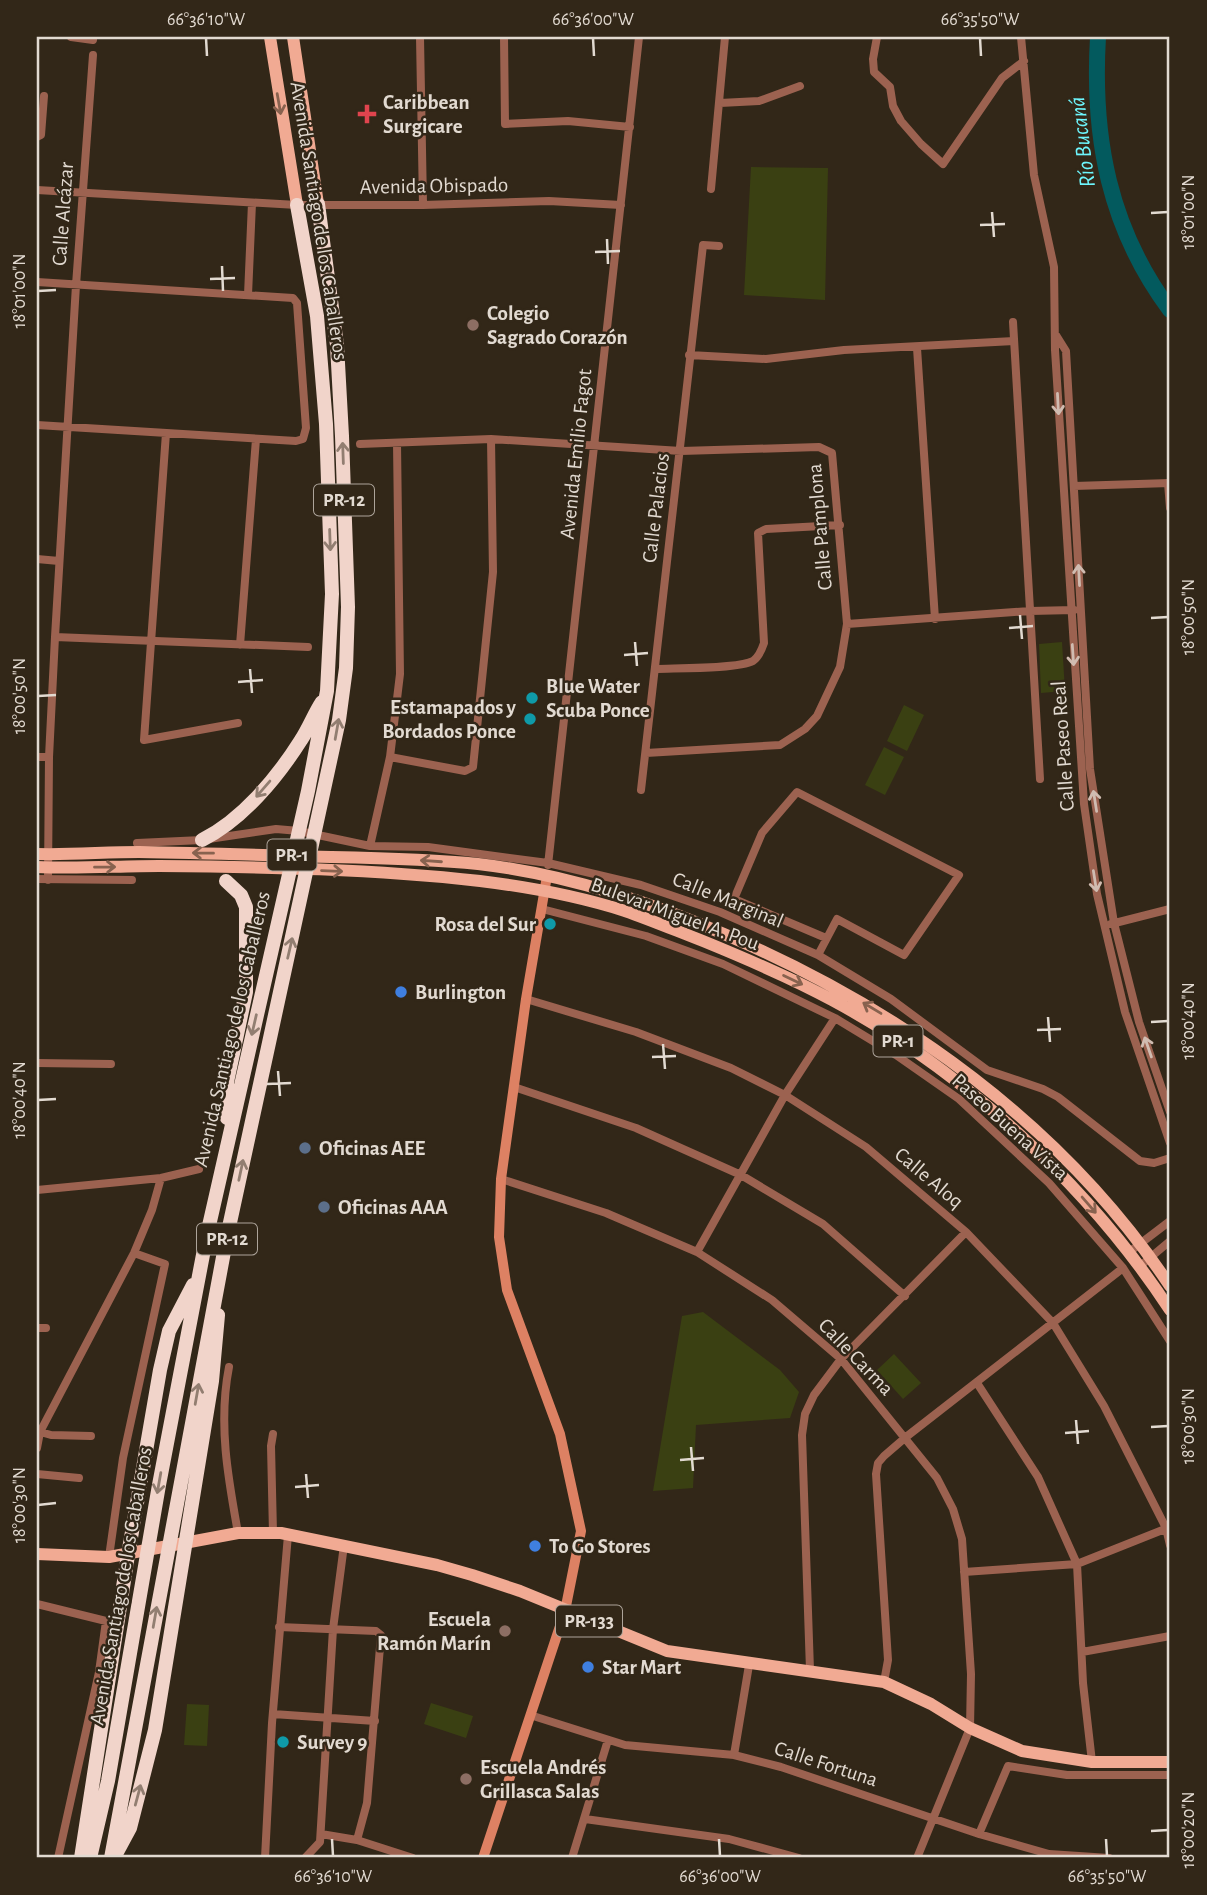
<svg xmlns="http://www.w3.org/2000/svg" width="1207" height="1895" font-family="'Alegreya Sans',sans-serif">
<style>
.green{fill:#3a4012}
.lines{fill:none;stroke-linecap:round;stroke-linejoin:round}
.river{stroke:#035a5e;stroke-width:16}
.street{stroke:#9c6250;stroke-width:8}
.secondary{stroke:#dd8163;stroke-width:10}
.primary{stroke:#f1aa93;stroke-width:12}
.highway{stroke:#f1d4ca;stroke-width:14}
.oneway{stroke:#88624f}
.oneway2{stroke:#d0bcb1}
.oneway3{stroke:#927e71}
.ticks{fill:none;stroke:#e2dad1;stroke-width:2.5}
.health-dot{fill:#e0444e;stroke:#322718;stroke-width:2.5}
.education-dot{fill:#8d6e63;stroke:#322718;stroke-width:2.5}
.culture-dot{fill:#0f9aa8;stroke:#322718;stroke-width:2.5}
.shop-dot{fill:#3f7fe0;stroke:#322718;stroke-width:2.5}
.service-dot{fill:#5c6f8a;stroke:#322718;stroke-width:2.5}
.labels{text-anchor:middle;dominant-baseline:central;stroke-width:5;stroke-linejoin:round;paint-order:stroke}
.shield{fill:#322718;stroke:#ada49a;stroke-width:2}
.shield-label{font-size:19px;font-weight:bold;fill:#e2dad1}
.poi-label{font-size:21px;font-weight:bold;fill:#e2dad1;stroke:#322718;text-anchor:start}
.street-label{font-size:21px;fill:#e2dad1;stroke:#322718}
.water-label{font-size:23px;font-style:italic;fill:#6df6fd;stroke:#322718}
.neatline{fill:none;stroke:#e2dad1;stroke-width:2.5}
.ticks-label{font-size:18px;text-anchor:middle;fill:#e2dad1}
</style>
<rect width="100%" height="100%" fill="#322718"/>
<!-- green -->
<path class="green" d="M751,167l77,1 -3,132 -81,-5z
M1062,642l3,49 -24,2 -2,-49z
M904,705l20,10 -17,36 -20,-10z
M884,747l20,10 -19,38 -20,-10z
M703,1312l77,58 19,22 -9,26 -94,7 -3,63 -40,3 29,-175z
M894,1354l27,29 -18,16 -26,-29z
M431,1703l42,13 -7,22 -42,-14z
M187,1704l22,1 -2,41 -23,-1z"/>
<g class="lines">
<!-- river -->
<path class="river" d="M1098,37c-6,101 11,191 72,273"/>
<!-- street -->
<path class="street" d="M71,37l22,3v-3
M420,37l3,168
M504,37l1,87 63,-3 62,6
M877,37l-4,22 1,13 16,15 3,19 8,15 20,23 22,20 59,-86 22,-17
M1021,37l13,138 20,92 1,83 29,454 13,90 28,118 45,131
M720,103l39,-2 41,-15
M37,137l4,-2 3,-39
M711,189l14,-152
M37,190l260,15h126l126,-4 72,4
M37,282l256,16 4,5 9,125 -3,11 -7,2 -259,-16
M248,295l4,-92
M1013,322l27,457
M1056,335l10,16 24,418 24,154 25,99 31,90
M917,348l18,271
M689,355l77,4 78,-9 170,-9
M166,433l-22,307 94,-17
M360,444l131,-5 190,12 138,-4 13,6 15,171 -7,43 -23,49 -12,13 -25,16 -134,8
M1168,483l2,25
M1074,486l96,-3
M37,559l22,2
M847,624l183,-13 44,-1
M55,637l253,10
M240,645l16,-206
M655,669c19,-1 84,0 98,-8 6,-4 9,-12 11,-18l-6,-110 8,-4 74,-4
M37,757h12
M390,757l75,14 8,-4 20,-195 -2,-133
M641,790l62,-545 16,1
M137,843l65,-3 74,-11 23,2 71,15 58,1 120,16 93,22 79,27 98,43 73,44 96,71 56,19 15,8 82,64 14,2 16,-5
M370,846l20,-89 10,-83 -3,-231
M548,865l91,-828
M37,879l95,1
M48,880l1,-123 6,-120 21,-352 17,-230
M542,909l104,27 77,28 112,54 61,37 63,44 90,84 74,85 47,73
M1111,924l59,-15
M818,955l19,-36 67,36 55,-80 -162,-83 -35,41 -28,66 92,39
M526,999l110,33 95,36 54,27 81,52 100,85 87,91 51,83 62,122 4,17
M37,1063l74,1
M514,1087l122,41 105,47 82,49 82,72
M501,1179l105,34 91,39 75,48 69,59 96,119 16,31 9,30 9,135 -1,54 -53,130
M37,1190l124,-12 38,-9
M697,1252l88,-157 50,-77
M1128,1253l42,-32
M1139,1267l31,-26
M37,1328h9
M229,1367c-11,56 -1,111 9,166
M977,1383l61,94 39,87 6,119 9,79
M37,1431l14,4 40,1
M273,1434l-2,12 2,87
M37,1448l3,-16 94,-179 18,-43 9,-32
M37,1474l42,4
M109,1557l14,-99 42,-194 -31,-11
M964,1572l113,-8 93,-37
M37,1604l69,17 -7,51 -41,186
M279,1627l97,4 5,4 -14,168 -10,37
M1082,1652l88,-16
M810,1670l-8,-235 3,-21 9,-19 27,-36 125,-127
M884,1682l4,-22 -12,-186 2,-11 6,-7 22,-19 217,-169
M273,1714l102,7
M530,1715l95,30 109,10 47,12 198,67 70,20 60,4
M734,1755l15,-90
M585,1819l144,20 70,19
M321,1834l36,6 56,18
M979,1834l29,-68 59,9h103
M265,1858l7,-135 16,-188
M305,1858l15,-16 13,-213 11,-84
M572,1858l36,-118"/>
<!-- secondary -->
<path class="secondary" d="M483,1858l82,-247 16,-80 -21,-97 -53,-144 -8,-53 2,-58 25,-180 21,-123"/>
<!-- primary -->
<path class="primary" d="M270,37l27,168
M293,37l25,167
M37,854c34,1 68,-2 102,-2 64,1 128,3 192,5 49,1 99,2 147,7 86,10 167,36 246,70 176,75 339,191 446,352
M37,867c40,2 81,-1 122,-1 107,1 215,3 321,15 49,6 98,15 145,30 26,9 52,20 78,30 44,18 87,36 129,59 132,71 256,185 338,310
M37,1554l72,3 129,-24h43l156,32 35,10 48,16 147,60 217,31 47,22 39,24 52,23 70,11h78"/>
<!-- highway -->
<path class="highway" d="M202,840c40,-20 75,-62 99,-100 8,-12 13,-26 21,-38
M226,881l15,14 5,12v85l-19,90v36
M116,1854l14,-26 25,-98 57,-349 6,-66
M81,1858l47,-303 32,-185 9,-39 24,-46
M90,1858l18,-77 51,-296 47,-246 102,-448 19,-100 5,-97 -6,-170 -9,-108 -20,-111
M111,1858l115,-617 113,-521 7,-52 2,-61 -6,-171 -5,-91 -19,-141"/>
</g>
<!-- one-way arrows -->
<defs><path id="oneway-shaft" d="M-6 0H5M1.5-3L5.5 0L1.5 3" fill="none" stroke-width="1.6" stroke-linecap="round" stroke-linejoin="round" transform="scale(1.75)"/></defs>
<g class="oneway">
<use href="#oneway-shaft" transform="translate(279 104) rotate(80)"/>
<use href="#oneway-shaft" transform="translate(203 853) rotate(-179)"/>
<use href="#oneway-shaft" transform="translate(431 861) rotate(-176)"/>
<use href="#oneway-shaft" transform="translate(105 867) rotate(-1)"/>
<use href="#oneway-shaft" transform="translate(332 871) rotate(2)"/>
<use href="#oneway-shaft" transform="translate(793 980) rotate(26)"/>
<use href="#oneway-shaft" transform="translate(872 1008) rotate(-149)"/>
<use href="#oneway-shaft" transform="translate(1089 1205) rotate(49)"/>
</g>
<g class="oneway2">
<use href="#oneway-shaft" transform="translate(1058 404) rotate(87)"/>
<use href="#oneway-shaft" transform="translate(1079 575) rotate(-93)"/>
<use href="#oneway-shaft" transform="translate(1073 655) rotate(86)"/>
<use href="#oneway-shaft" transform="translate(1095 801) rotate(-99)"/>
<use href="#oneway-shaft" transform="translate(1095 881) rotate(81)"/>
<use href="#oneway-shaft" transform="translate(1148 1047) rotate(-109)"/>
</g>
<g class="oneway3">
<use href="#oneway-shaft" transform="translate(343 453) rotate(-92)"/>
<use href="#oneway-shaft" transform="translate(330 540) rotate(88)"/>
<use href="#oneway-shaft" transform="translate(337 729) rotate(-80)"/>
<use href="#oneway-shaft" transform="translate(263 789) rotate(131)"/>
<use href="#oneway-shaft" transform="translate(290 948) rotate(-77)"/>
<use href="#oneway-shaft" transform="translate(254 1025) rotate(103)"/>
<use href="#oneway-shaft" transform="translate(241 1170) rotate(-78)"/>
<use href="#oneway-shaft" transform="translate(197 1394) rotate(-80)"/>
<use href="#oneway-shaft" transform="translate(159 1483) rotate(100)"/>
<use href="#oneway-shaft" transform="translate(155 1617) rotate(-80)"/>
<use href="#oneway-shaft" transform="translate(138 1795) rotate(-75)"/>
</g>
<!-- ticks -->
<path class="ticks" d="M206,38l1,18M593,38l1,18M980,38l1,18M992,212l2,25M1151,213l17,-1M980,225l25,-1M607,239l1,25M595,252l25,-1M222,266l1,25M210,279l25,-1M38,291l18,-1M1020,615l2,24M1151,618l17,-1M1009,628l24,-2M635,642l2,24M624,655l24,-2M250,669l2,24M238,682l25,-2M38,696l18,-1M1048,1017l2,25M1151,1022l17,-1M1037,1030l24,-1M663,1044l2,25M652,1057l24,-1M278,1071l2,25M267,1084l24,-1M38,1100l18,-1M1076,1420l2,24M1151,1427l17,-1M1065,1433l24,-2M691,1447l2,24M680,1460l24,-2M306,1474l2,24M295,1487l24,-2M38,1505l18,-2M1151,1831l17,-1M332,1839l1,17M719,1839l1,17M1106,1839l1,17"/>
<!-- markers -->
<path class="health-dot" d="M363.5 103.5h7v7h7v7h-7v7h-7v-7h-7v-7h7z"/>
<g class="education-dot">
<circle cx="473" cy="325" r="7"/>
<circle cx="505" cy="1631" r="7"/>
<circle cx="466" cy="1779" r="7"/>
</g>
<g class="culture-dot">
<circle cx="532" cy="698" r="7"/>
<circle cx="530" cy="719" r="7"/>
<circle cx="550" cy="924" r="7"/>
<circle cx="283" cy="1742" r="7"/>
</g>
<g class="shop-dot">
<circle cx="401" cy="992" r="7"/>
<circle cx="535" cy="1546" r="7"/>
<circle cx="588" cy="1667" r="7"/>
</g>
<g class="service-dot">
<circle cx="305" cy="1148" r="7"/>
<circle cx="324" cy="1207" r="7"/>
</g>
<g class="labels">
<!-- shield labels -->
<g class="shield">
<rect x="314" y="484.5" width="60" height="31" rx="5"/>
<rect x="267.5" y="839.5" width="49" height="31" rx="5"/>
<rect x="873.5" y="1025.5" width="49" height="31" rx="5"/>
<rect x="197" y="1223.5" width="60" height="31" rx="5"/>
<rect x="556" y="1605.5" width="66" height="31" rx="5"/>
</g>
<g class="shield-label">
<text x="344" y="500">PR-12</text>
<text x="292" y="855">PR-1</text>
<text x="898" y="1041">PR-1</text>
<text x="227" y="1239">PR-12</text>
<text x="589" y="1621">PR-133</text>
</g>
<!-- poi labels -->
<g class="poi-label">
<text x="383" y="102">Caribbean<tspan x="383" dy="24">Surgicare</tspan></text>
<text x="487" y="313">Colegio<tspan x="487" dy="24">Sagrado Corazón</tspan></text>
<text x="546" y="686">Blue Water<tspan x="546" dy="24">Scuba Ponce</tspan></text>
<text x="516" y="707" text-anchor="end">Estamapados y<tspan x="516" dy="24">Bordados Ponce</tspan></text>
<text x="536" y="924" text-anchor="end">Rosa del Sur</text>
<text x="415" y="992">Burlington</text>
<text x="319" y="1148">Oficinas AEE</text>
<text x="338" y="1207">Oficinas AAA</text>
<text x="549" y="1546">To Go Stores</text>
<text x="491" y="1619" text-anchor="end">Escuela<tspan x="491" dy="24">Ramón Marín</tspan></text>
<text x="602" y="1667">Star Mart</text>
<text x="297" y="1742">Survey 9</text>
<text x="480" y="1767">Escuela Andrés<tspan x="480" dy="24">Grillasca Salas</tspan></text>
</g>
<!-- street labels -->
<g class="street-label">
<text transform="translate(434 186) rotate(-1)">Avenida Obispado</text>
<text transform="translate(63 214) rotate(-86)">Calle Alcázar</text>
<text transform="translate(319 221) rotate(81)">Avenida Santiago de los Caballeros</text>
<text transform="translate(576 454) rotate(-84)">Avenida Emilio Fagot</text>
<text transform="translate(656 508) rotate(-83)">Calle Palacios</text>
<text transform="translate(820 527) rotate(-95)">Calle Pamplona</text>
<text transform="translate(1063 746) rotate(-94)">Calle Paseo Real</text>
<text transform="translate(728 900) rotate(22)">Calle Marginal</text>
<text transform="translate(675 914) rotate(20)">Bulevar Miguel A. Pou</text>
<text transform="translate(232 1029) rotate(-77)">Avenida Santiago de los Caballeros</text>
<text transform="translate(1010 1127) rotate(42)">Paseo Buena Vista</text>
<text transform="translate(929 1178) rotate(40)">Calle Aloq</text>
<text transform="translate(856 1357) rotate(46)">Calle Carma</text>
<text transform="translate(121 1586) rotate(-80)">Avenida Santiago de los Caballeros</text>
<text transform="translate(826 1764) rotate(18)">Calle Fortuna</text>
</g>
<!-- water labels -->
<g class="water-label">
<text transform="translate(1083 142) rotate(-97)">Río Bucaná</text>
</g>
</g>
<!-- border -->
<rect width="1207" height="1895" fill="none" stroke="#322718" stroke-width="77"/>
<rect x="38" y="38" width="1130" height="1818" class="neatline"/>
<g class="ticks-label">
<text x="206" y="25">66°36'10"W</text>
<text x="593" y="25">66°36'00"W</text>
<text x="980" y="25">66°35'50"W</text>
<text transform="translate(1188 212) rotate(-90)" y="6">18°01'00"N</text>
<text transform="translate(19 291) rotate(-90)" y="6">18°01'00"N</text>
<text transform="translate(1188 617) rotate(-90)" y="6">18°00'50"N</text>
<text transform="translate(19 696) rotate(-90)" y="6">18°00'50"N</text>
<text transform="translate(1188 1021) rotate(-90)" y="6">18°00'40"N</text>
<text transform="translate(19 1100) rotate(-90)" y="6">18°00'40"N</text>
<text transform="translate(1188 1426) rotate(-90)" y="6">18°00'30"N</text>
<text transform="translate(19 1505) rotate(-90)" y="6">18°00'30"N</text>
<text transform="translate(1188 1830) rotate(-90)" y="6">18°00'20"N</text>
<text x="333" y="1882">66°36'10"W</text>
<text x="720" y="1882">66°36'00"W</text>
<text x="1107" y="1882">66°35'50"W</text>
</g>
</svg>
